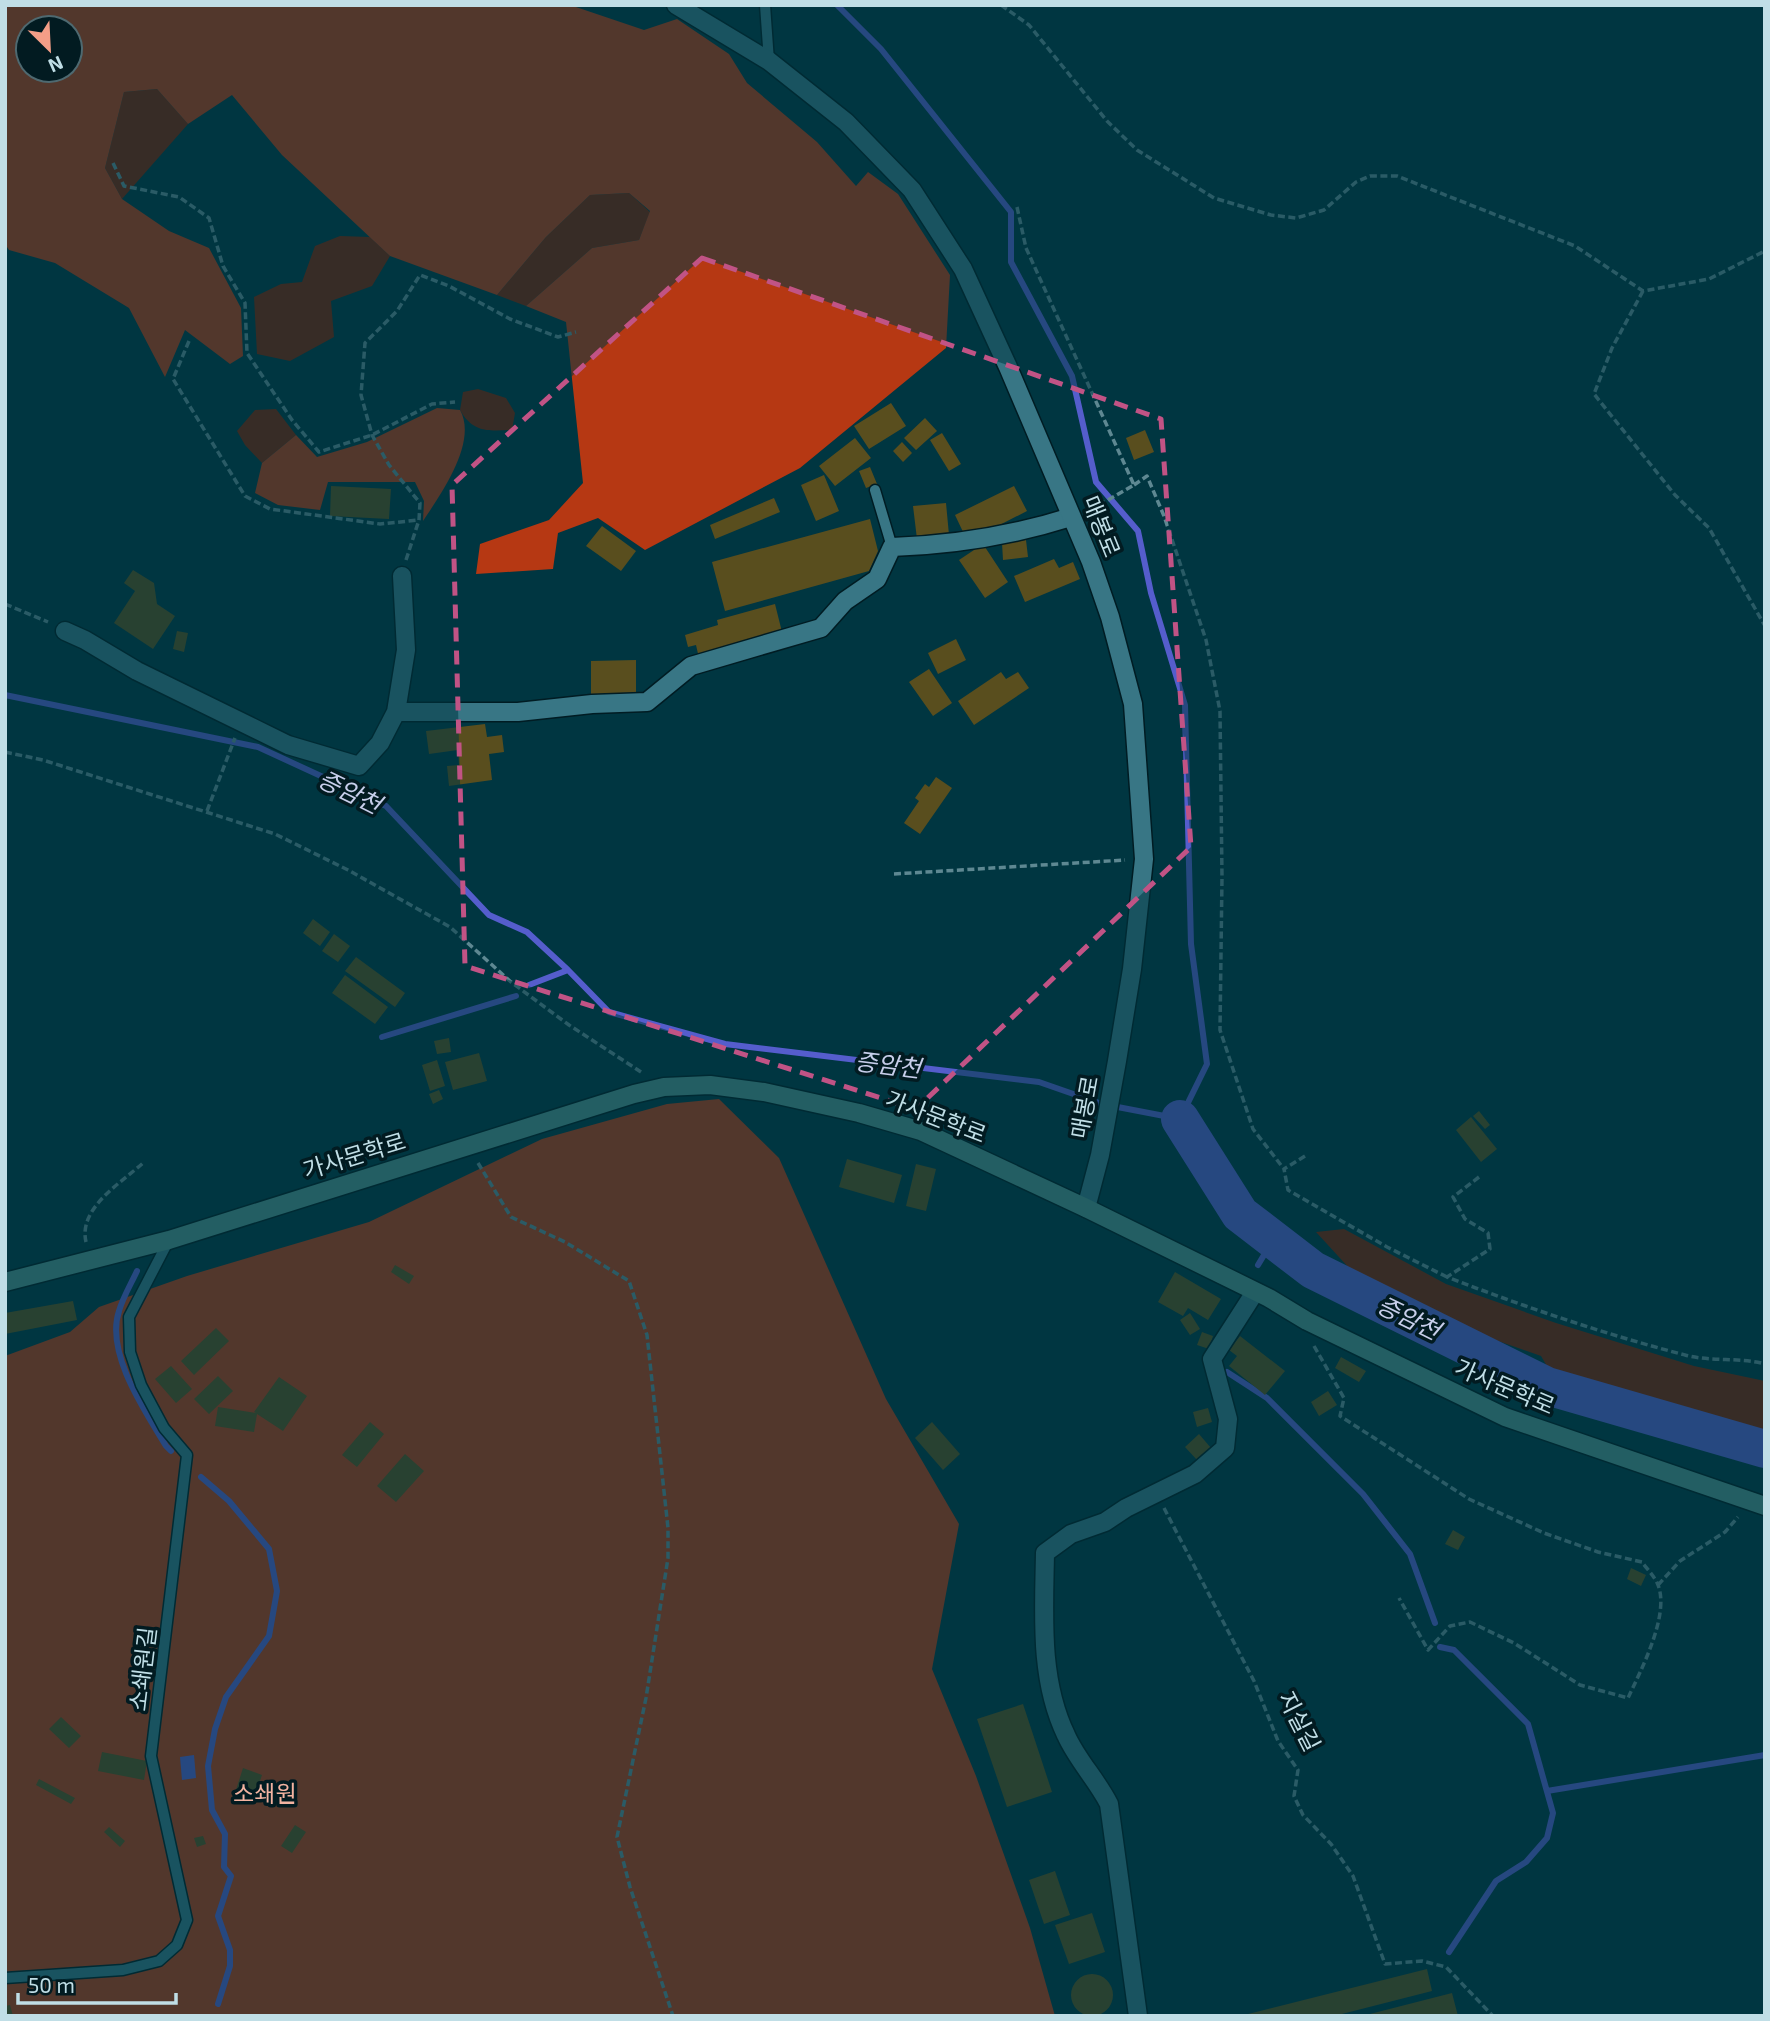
<svg xmlns="http://www.w3.org/2000/svg" width="1770" height="2021" font-family="'Exo 2','Noto Sans KR',sans-serif">
<style>
.green{fill:#7b2005}
.forest{fill:#b63813;fill-rule:evenodd}
.water{fill:#555dcc}
.lines{fill:none;stroke-linecap:round;stroke-linejoin:round}
.stream{stroke:#555dcc;stroke-width:6}
.river{stroke:#555dcc;stroke-width:38}
.building{fill:#594e1e}
.service-casing{stroke:#001c23;stroke-width:13}
.minor-casing{stroke:#001c23;stroke-width:21}
.tertiary-casing{stroke:#001c23;stroke-width:21}
.secondary-casing{stroke:#001c23;stroke-width:21}
.path{stroke:#5e8892;stroke-width:3.5;stroke-dasharray:7 3.5;stroke-linecap:butt}
.service{stroke:#387685;stroke-width:10}
.minor{stroke:#387685;stroke-width:18}
.tertiary{stroke:#387685;stroke-width:18}
.secondary{stroke:#4e8f8c;stroke-width:18}
.marked{fill:none;stroke:#c15385;stroke-width:5;stroke-dasharray:14 9;stroke-linejoin:round}
.labels{text-anchor:middle;dominant-baseline:central;stroke-width:7;stroke-linejoin:round;paint-order:stroke}
.street-label{font-size:23px;fill:#c0dee6;stroke:#021b21}
.park-label{font-size:23px;fill:#f3b3a1;stroke:#021b21}
.water-label{font-size:24px;font-style:italic;fill:#c7ceea;stroke:#021b21}
</style>
<rect width="100%" height="100%" fill="#003641"/>
<!-- green -->
<path class="green" d="M157,89l31,35 -66,75 -17,-31 19,-76z
M629,193l21,19 -11,28 -47,8 -66,58 -29,-11 49,-58 44,-42z
M340,236l30,1 20,19 -18,30 -41,15 3,36 -44,24 -33,-7 -3,-57 27,-13 21,-2 13,-36z
M478,389l28,9 9,15 -3,17c-24,1 -39,3 -52,-20l3,-18z
M276,409l20,26 -34,28 -17,-18 -8,-14 18,-21z
M1344,1229l102,55 110,39 138,43 71,15v52l-214,-60 -10,-17 -100,-35 -69,-28 -56,-61z"/>
<!-- forest -->
<path class="forest" d="M5,5h565l74,25 33,-11 52,35 18,29 70,59 39,44 12,-14 30,22 52,81 -4,73 -146,120 -155,82 -47,-32 -40,15 -5,36 -77,5 4,-30 69,-24 34,-37 -17,-161 -40,-16 66,-58 47,-8 11,-29 -21,-18 -39,2 -44,42 -49,58 -107,-39 -108,-101 -50,-60 -44,29 -31,-35 -33,3 -19,76 17,31 47,32 40,17 32,60 2,48 -13,8 -45,-34 -20,47 -36,-69 -74,-45 -46,-13 -4,-6zM28,28h42v42h-42z
M437,408l23,2c18,32 -19,84 -37,111l1,-20 -9,-19h-87l-8,28 -42,-5 -23,-12 7,-30 34,-28 21,22 50,-15z
M719,1099l60,59 107,241 73,125 -27,145 44,107 54,152 25,88h-1050v-660l65,-24 29,-25 88,-31 182,-54 173,-83 125,-35z"/>
<!-- water -->
<path class="water" d="M194,1755l2,23 -14,2 -2,-23z"/>
<g class="lines">
<!-- stream -->
<path class="stream" d="M5,695l253,52 128,59 103,109 38,17 41,38 41,42 116,32 314,38 63,22 78,15 27,-55 -16,-120 -6,-239 -34,-112 -13,-62 -42,-49 -24,-106 -61,-114v-50l-130,-163 -44,-44
M529,985l39,-15
M382,1037l134,-41
M1258,1265l15,-25
M137,1271c-6,13 -14,26 -18,40 -14,42 26,100 47,135l5,5
M1227,1372l40,26 96,96 47,60 25,69
M201,1477l28,24 40,48 8,42 -8,45 -43,61 -11,32 -7,37 4,44 13,24 -1,33 7,9 -13,40 12,34v16l-12,38
M1440,1647l14,3 74,74 25,89 -6,25 -21,24 -30,19 -47,71
M1547,1791l218,-36"/>
<!-- river -->
<path class="river" d="M1180,1119l60,95 73,56 234,116 218,63"/>
</g>
<!-- building -->
<path class="building" d="M891,403l15,23 -37,23 -15,-23z
M925,418l12,13 -21,19 -12,-12z
M1145,430l9,22 -20,8 -8,-22z
M942,433l19,31 -12,7 -19,-31z
M855,438l16,20 -36,28 -16,-20z
M902,442l10,11 -9,9 -10,-11z
M870,467l7,17 -11,4 -7,-17z
M824,475l15,36 -23,10 -15,-36z
M331,486l60,3 -2,30 -59,-3z
M1014,486l13,25 -43,22 -20,1 -9,-19z
M774,498l6,14 -65,27 -5,-14z
M946,503l3,32 -32,4 -4,-33z
M870,519l8,32 -9,20 -144,40 -13,-49z
M602,526l34,25 -15,20 -35,-25z
M1026,540l2,17 -25,3 -1,-17z
M983,544l25,38 -23,16 -26,-38z
M1054,559l5,9 14,-6 7,17 -55,23 -11,-26z
M133,570l21,13 3,21 18,12 -22,33 -39,-26 21,-32 -11,-8z
M775,604l8,32 -84,22 -3,-13 -8,2 -3,-12 33,-10 -1,-5z
M177,631l11,2 -4,19 -11,-3z
M956,639l10,21 -28,14 -10,-21z
M636,660v35l-45,1v-35z
M929,669l23,34 -19,13 -24,-34z
M1001,672l5,7 12,-7 11,16 -55,37 -16,-24z
M485,724l2,13 15,-2 2,17 -15,2 3,26 -43,6 -2,-20 12,-1 -1,-15 -29,4 -3,-23z
M936,777l16,11 -32,46 -16,-11 15,-22 -4,-3 10,-14 4,3z
M313,919l17,13 -10,14 -17,-13z
M334,934l16,12 -12,16 -16,-11z
M356,957l49,36 -10,14 -50,-36z
M345,975l43,32 -13,17 -43,-31z
M449,1038l2,14 -14,2 -3,-13z
M479,1053l8,28 -34,9 -8,-28z
M437,1060l8,26 -15,5 -8,-26z
M439,1090l4,9 -10,5 -4,-10z
M1479,1111l11,14 -5,4 -12,-13z
M1471,1117l26,32 -16,13 -25,-32z
M847,1159l55,16 -8,28 -55,-16z
M916,1164l20,5 -10,42 -20,-5z
M395,1265l19,11 -5,8 -18,-12z
M1175,1272l46,27 -13,21 -20,-12 -5,8 -25,-14z
M73,1301l4,19 -72,14v-21z
M1190,1313l10,16 -10,6 -10,-15z
M216,1328l13,13 -35,34 -13,-14z
M1202,1332l11,4 -4,13 -12,-4z
M1240,1336l45,35 -20,24 -36,-29 8,-10 -8,-6z
M1341,1357l25,14 -7,11 -24,-14z
M171,1366l21,23 -16,14 -21,-24z
M218,1376l15,15 -24,23 -15,-15z
M279,1377l28,19 -24,35 -26,-17 -3,18 -39,-6 3,-19 38,6 -2,-1z
M1328,1391l9,14 -18,11 -8,-14z
M1208,1408l4,14 -15,5 -4,-15z
M370,1422l14,12 -27,33 -15,-12z
M932,1422l28,32 -17,16 -28,-32z
M1199,1434l12,14 -14,12 -12,-13z
M405,1454l19,17 -28,31 -19,-16z
M1453,1530l12,7 -7,13 -13,-6z
M1631,1568l15,7 -5,11 -14,-7z
M1023,1704l29,88 -45,15 -30,-88z
M61,1717l20,19 -12,12 -20,-19z
M102,1752l45,9 -3,19 -46,-9z
M243,1768l19,7 -8,24 -19,-6z
M39,1779l36,19 -4,6 -35,-19z
M295,1825l11,7 -14,21 -11,-7z
M109,1827l16,14 -5,6 -16,-15z
M203,1836l3,8 -9,3 -3,-9z
M1055,1871l15,44 -26,9 -15,-44z
M1092,1913l13,39 -36,12 -14,-39z
M1427,1969l5,22 -98,25h-94z
M1071 1995a21 21 0 1 1 42 0a21 21 0 1 1-42 0Z
M1452,1993l6,23h-92v-1z
M10,2005l3,11h-8v-10z"/>
<g class="lines">
<defs>
<path id="service" d="M765,5l4,56
M875,490l17,57
M5,1978l118,-8 36,-9 18,-16 10,-25 -36,-164 36,-301 -23,-27 -23,-43 -11,-33 -1,-35 40,-77"/>
<path id="minor" d="M65,631l20,9 52,31 151,74 71,21 21,-23 16,-31h122l74,-8 55,-2 44,-36 130,-38 24,-27 32,-22 15,-32c63,-2 119,-11 179,-30
M396,712l10,-62 -4,-74
M1138,2016l-29,-212c-12,-24 -32,-44 -43,-69 -27,-56 -22,-121 -21,-182l26,-19 34,-12 21,-14 69,-34 30,-26 3,-29 -16,-60 43,-67"/>
<path id="tertiary" d="M676,5l93,56 77,61 66,68 51,79 45,98 83,195 19,55 23,87 11,155 -12,110 -15,92 -17,94 -14,53"/>
<path id="secondary" d="M5,1282l164,-42 465,-146 30,-7 46,-2 54,7 95,21 62,18 165,77 183,90 38,23 198,96 260,89"/>
</defs>
<!-- service casing -->
<use href="#service" class="service-casing"/>
<!-- minor casing -->
<use href="#minor" class="minor-casing"/>
<!-- tertiary casing -->
<use href="#tertiary" class="tertiary-casing"/>
<!-- secondary casing -->
<use href="#secondary" class="secondary-casing"/>
<!-- path -->
<path class="path" d="M1001,5l28,20 78,96 30,29 77,48 57,17 25,3 28,-8 32,-28 14,-6h27l178,70 68,45 66,-12 56,-28
M113,163l11,23 55,11 30,21 14,48 22,37 2,50 45,67 27,32 53,-17 60,-31 23,-2
M1017,207l9,41 108,237 -45,26
M1643,291l-31,57 -18,46 81,101 34,33 56,98
M189,341l-16,38 72,117 25,13 110,15 39,-4
M1134,485l13,-9 17,40 42,124 14,71 2,166 -2,153 33,99 31,40
M406,560l13,-40 1,-17 -31,-38 -17,-30 -11,-40 4,-52 32,-32 23,-36 29,11 61,33 48,18 18,-5
M5,604l43,18
M5,752l38,8 232,74 73,36 102,57 61,55 58,43 72,47
M207,811l28,-73
M894,874l231,-14
M1305,1156l-21,13 4,21 99,57 60,30
M478,1163l33,54 54,25 64,39 18,54 21,193v30l-22,140 -29,139 13,50 43,129
M1479,1177l-26,20 12,22 23,14 2,16 -43,28c78,30 157,57 238,78 26,7 54,2 80,9
M86,1242c-8,-34 35,-59 57,-79
M1314,1346l30,52 -4,18 129,83 75,34 54,19 44,10c5,7 13,15 16,23 12,30 -17,85 -30,113l-48,-13 -66,-42 -44,-21 -20,4 -22,24 -29,-52
M1164,1508l90,173 24,60 20,29 -4,26 9,19 28,29 22,32 32,88 37,-3 24,6 47,49
M1658,1585l22,-24 45,-29 13,-15"/>
<!-- service -->
<use href="#service" class="service"/>
<!-- minor -->
<use href="#minor" class="minor"/>
<!-- tertiary -->
<use href="#tertiary" class="tertiary"/>
<!-- secondary -->
<use href="#secondary" class="secondary"/>
</g>
<!-- marked area -->
<path d="M0 0H1770V2021H0ZM702,258l459,161 30,428 -275,262 -451,-143 -13,-481z" fill="#003641" fill-opacity=".55" fill-rule="evenodd"/>
<path class="marked" d="M702,258l459,161 30,428 -275,262 -451,-143 -13,-481z"/>
<g class="labels">
<!-- street labels -->
<g class="street-label">
<text transform="translate(1102 526) rotate(68)">매봉로</text>
<text transform="translate(1084 1107) rotate(-80)">매봉로</text>
<text transform="translate(936 1116) rotate(21)">가사문학로</text>
<text transform="translate(354 1155) rotate(-17)">가사문학로</text>
<text transform="translate(1505 1386) rotate(23)">가사문학로</text>
<text transform="translate(142 1669) rotate(-83)">소쇄원길</text>
<text transform="translate(1300 1721) rotate(63)">지실길</text>
</g>
<!-- park labels -->
<g class="park-label">
<text x="265" y="1793">소쇄원</text>
</g>
<!-- water labels -->
<g class="water-label">
<text transform="translate(350 791) rotate(26)">증암천</text>
<text transform="translate(888 1064) rotate(7)">증암천</text>
<text transform="translate(1409 1317) rotate(26)">증암천</text>
</g>
</g>
<!-- border -->
<rect width="1770" height="2021" fill="none" stroke="#c0dee6" stroke-width="14"/>
<!-- north arrow -->
<g transform="translate(49 49) rotate(156)"><circle r="33" fill="#021b21" stroke="#4e6970" stroke-width="2"/>
<path d="M0-5L12 26L0 18L-12 26Z" fill="#f49e87"/>
<text y="-10" font-size="19" font-weight="bold" text-anchor="middle" fill="#c0dee6">N</text>
</g>
<!-- scale -->
<path d="M18 1993v10h158v-10" fill="none" stroke="#c0dee6" stroke-width="3.5"/>
<text x="28" y="1993" font-size="21" fill="#c0dee6" stroke="#021b21" stroke-width="5" paint-order="stroke">50 m</text>
</svg>
